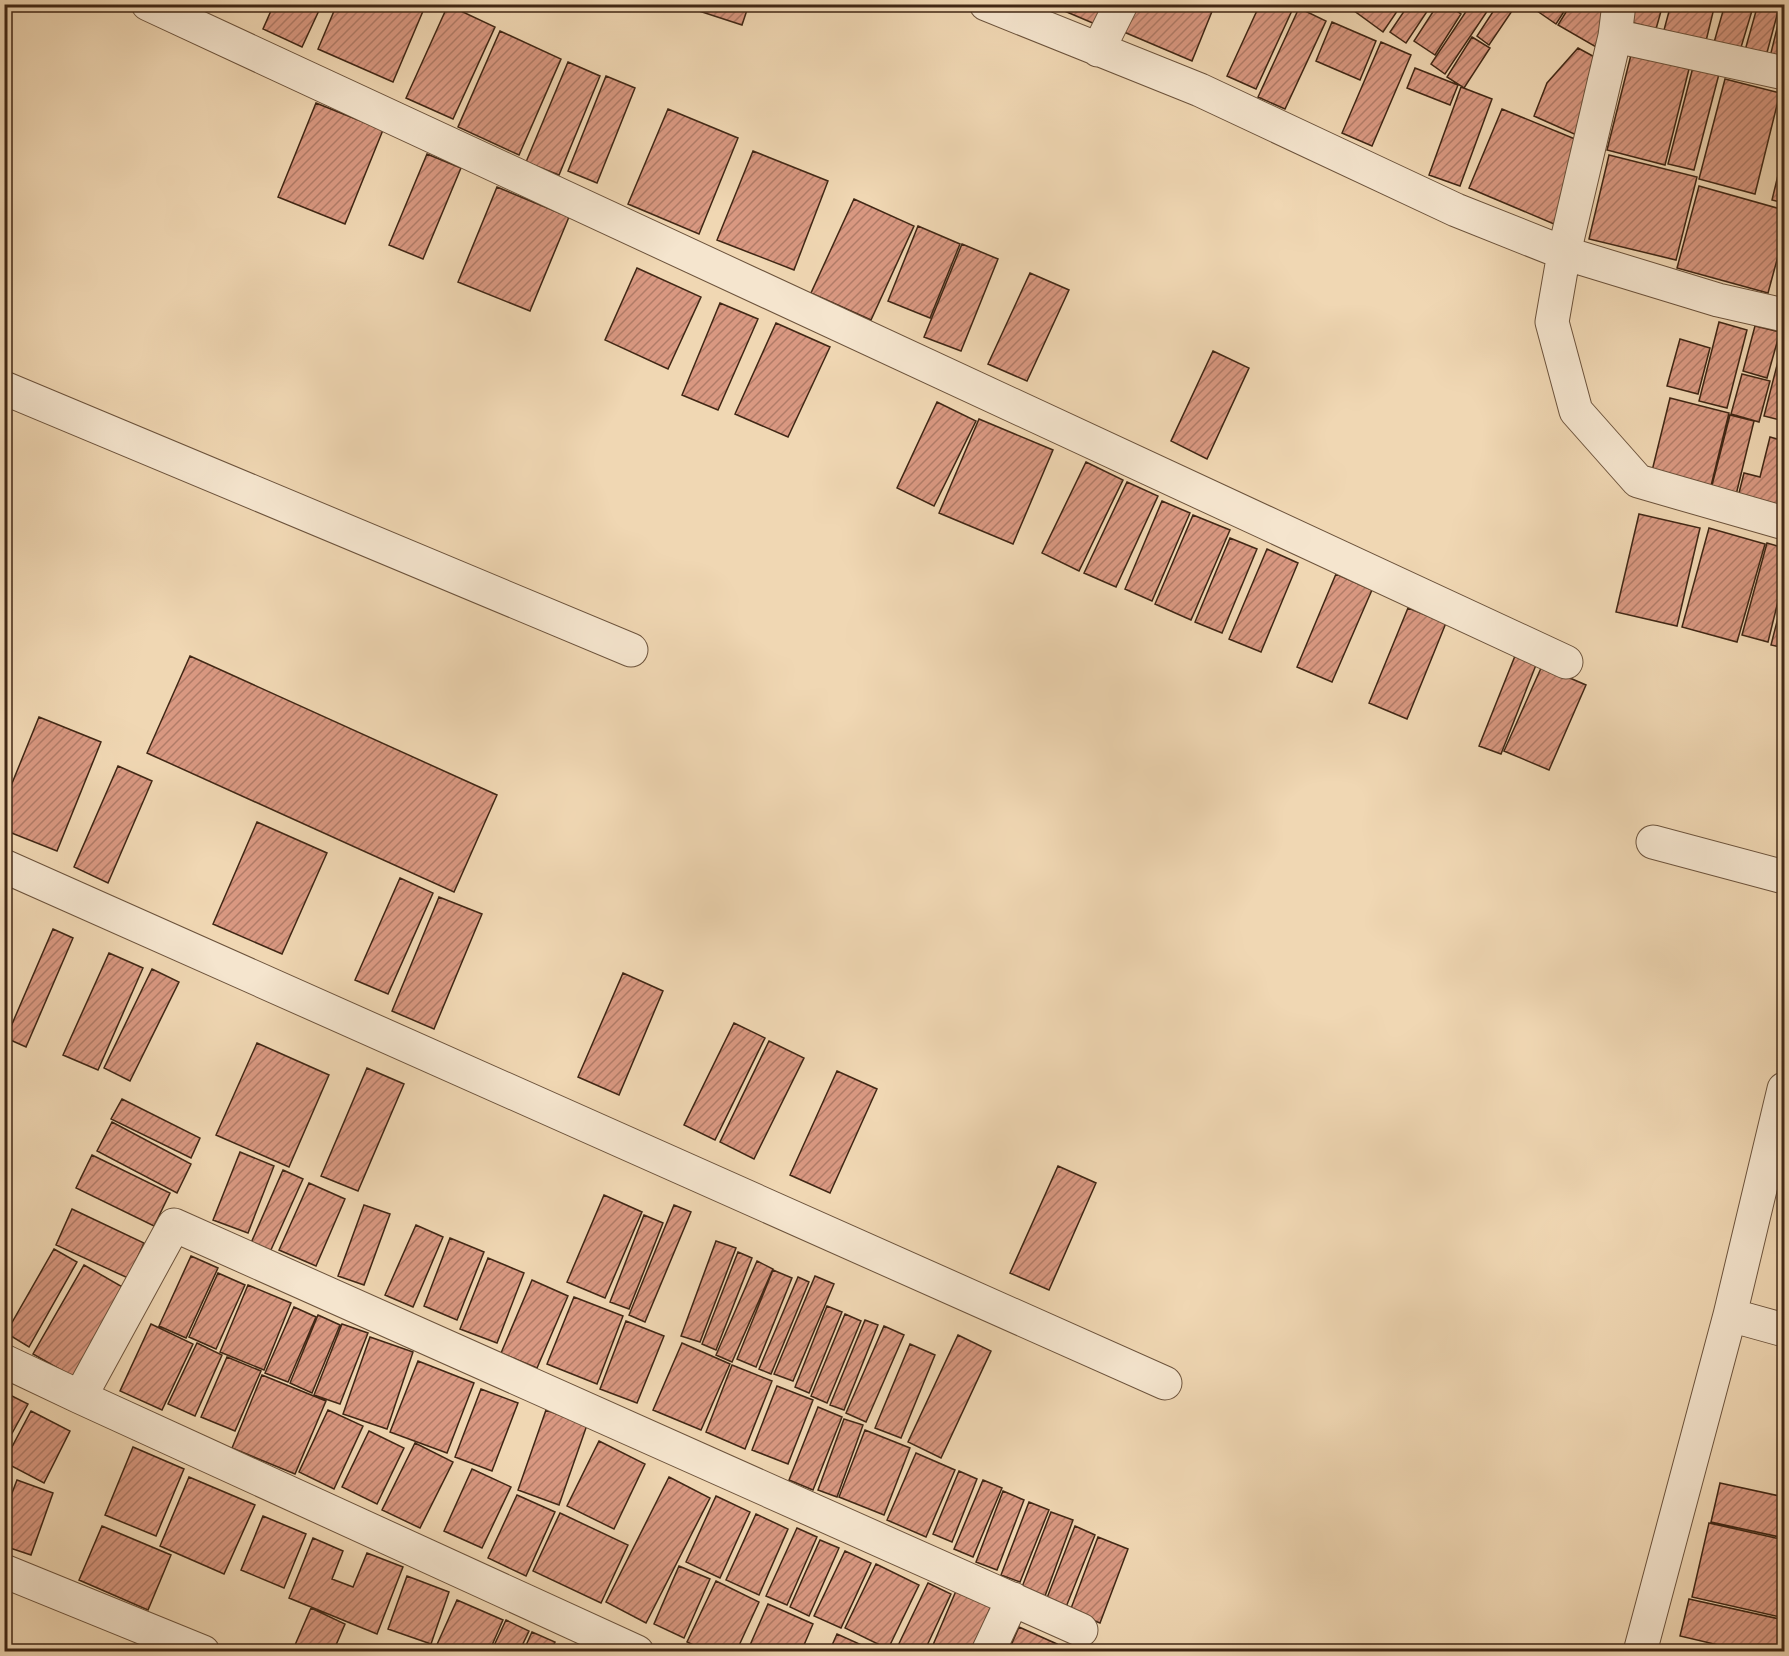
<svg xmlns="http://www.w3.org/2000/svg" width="1789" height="1656" font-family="'Libre Bodoni',serif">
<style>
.building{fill:url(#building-hatch);stroke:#402715;stroke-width:1.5}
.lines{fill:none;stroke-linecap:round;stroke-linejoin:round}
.street-casing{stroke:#6c533c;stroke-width:35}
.street{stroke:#f5e5ce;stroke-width:33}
</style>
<defs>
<pattern id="building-hatch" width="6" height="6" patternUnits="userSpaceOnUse" patternTransform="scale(1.5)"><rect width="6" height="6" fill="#d99881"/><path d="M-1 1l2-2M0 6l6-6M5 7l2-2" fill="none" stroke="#b17c68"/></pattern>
</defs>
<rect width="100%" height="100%" fill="#f0d7b3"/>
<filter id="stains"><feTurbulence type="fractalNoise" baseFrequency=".00333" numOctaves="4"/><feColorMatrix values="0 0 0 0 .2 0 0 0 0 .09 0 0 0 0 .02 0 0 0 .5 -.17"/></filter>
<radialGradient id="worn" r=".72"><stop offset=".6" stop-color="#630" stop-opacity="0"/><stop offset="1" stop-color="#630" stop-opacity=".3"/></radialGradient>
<!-- building -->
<path class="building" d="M274,4h48l-20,43 -39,-18z
M337,4h89l-33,78 -75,-33z
M701,4h48l-7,21 -43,-14z
M1048,4h55l-8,20z
M1136,4h79l-23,57 -68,-29z
M1260,4h35l-39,85 -29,-13z
M1357,4h45l-19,28 -30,-22z
M1409,4h23l-26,39 -16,-11z
M1438,4h8l15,10 -26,41 -21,-14z
M1471,4h21l-47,70 -14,-10z
M1498,4h3l11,7 -23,34 -12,-9z
M1527,4h42l-13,20z
M1571,4h41l-16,43 -38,-22z
M1627,4h36l-7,25 -33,-9z
M1671,4h44l-9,37 -42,-11z
M1725,4h29l-15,50 -26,-8z
M1758,4h22l-15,56 -21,-6z
M1783,4h1v60l-15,-3z
M448,5l47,22 -42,92 -47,-21z
M1299,8l27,13 -41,88 -27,-12z
M1332,22l44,19 -16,39 -44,-19z
M500,31l61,28 -42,96 -61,-28z
M1472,37l18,11 -26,40 -17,-11z
M1381,42l30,13 -39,91 -30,-13z
M1578,48l22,12 -19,77 -47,-21 13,-33z
M1631,55l58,14 -24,96 -58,-15z
M568,62l32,14 -41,99 -33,-13z
M1693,67l26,7 -25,96 -26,-6z
M1415,68l43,17 -8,20 -43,-17z
M606,76l29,12 -38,95 -29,-12z
M1725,79l55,14 -25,101 -56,-15z
M1461,87l31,12 -32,87 -31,-11z
M316,103l67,27 -38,94 -67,-27z
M668,109l70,29 -39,96 -71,-30z
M1502,109l85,35 -33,80 -85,-36z
M1784,150v53l-12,-3z
M753,151l75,30 -34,89 -77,-30z
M427,154l34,14 -38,91 -34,-14z
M1609,155l88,22 -21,83 -87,-21z
M1699,186l85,24v24l-16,59 -91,-25z
M497,187l72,30 -39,94 -72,-29z
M854,199l60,27 -43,94 -60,-27z
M918,226l42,18 -30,74 -42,-17z
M962,244l36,15 -37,92 -37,-14z
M637,268l64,29 -33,72 -63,-29z
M1030,273l39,17 -42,91 -39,-17z
M720,303l38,16 -40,91 -36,-15z
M1719,322l28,8 -20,78 -28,-7z
M776,323l54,24 -42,90 -53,-23z
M1755,326l25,6 -13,46 -24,-7z
M1784,338v83l-20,-5z
M1680,339l30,9 -12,46 -31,-8z
M1213,351l36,17 -42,91 -36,-18z
M1742,374l28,7 -11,41 -28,-8z
M1670,398l59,15 -20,81 -59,-15z
M937,402l39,19 -42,85 -37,-18z
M1730,415l24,6 -19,78 -25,-6z
M979,419l74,31 -40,94 -74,-31z
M1770,437l14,4v71l-47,-11 7,-28 16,4z
M1086,462l37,18 -44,91 -37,-18z
M1127,482l31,14 -42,91 -32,-14z
M1162,501l28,12 -38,88 -27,-12z
M1639,514l61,14 -23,98 -61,-14z
M1193,515l37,15 -39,90 -36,-16z
M1709,528l56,16 -28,98 -55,-15z
M1230,538l27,11 -35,84 -27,-11z
M1767,543l17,5v29l-16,65 -26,-7z
M1267,549l31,14 -37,89 -32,-13z
M1336,574l36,16 -40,92 -35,-15z
M1784,594v54l-13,-3z
M1408,608l38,15 -39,96 -38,-16z
M190,656l307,139 -43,97 -307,-139z
M1515,656l21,9 -35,89 -22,-8z
M1542,666l44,19 -37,85 -45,-19z
M39,717l62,25 -44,109 -53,-21v-27z
M118,766l34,15 -44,102 -34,-16z
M257,822l70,31 -45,101 -69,-30z
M400,878l33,15 -45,101 -33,-14z
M439,897l43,17 -48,115 -42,-18z
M53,929l20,9 -47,109 -20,-9z
M109,953l34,15 -45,102 -35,-15z
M152,969l27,13 -49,99 -26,-13z
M623,973l40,18 -44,104 -41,-18z
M734,1023l31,15 -50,102 -31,-15z
M769,1041l35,17 -50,101 -34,-17z
M257,1043l72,32 -40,92 -73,-32z
M367,1068l37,16 -46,107 -37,-15z
M837,1071l40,18 -47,104 -40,-18z
M122,1099l78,39 -9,20 -80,-39z
M112,1122l79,42 -14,29 -80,-42z
M240,1152l34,14 -26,67 -35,-13z
M92,1155l78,38 -16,33 -78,-38z
M1058,1166l38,17 -47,107 -39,-17z
M283,1170l20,9 -33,73 -19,-9z
M309,1183l36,16 -29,67 -37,-16z
M604,1195l38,17 -37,86 -38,-16z
M364,1205l26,9 -26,71 -26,-9z
M674,1205l17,7 -46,110 -16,-7z
M72,1209l72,34 -16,35 -72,-33z
M644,1215l19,8 -34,86 -19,-7z
M416,1225l27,12 -30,70 -28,-12z
M450,1238l34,14 -27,68 -33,-14z
M716,1241l20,7 -36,94 -19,-6z
M54,1249l23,13 -48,85 -23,-14z
M738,1252l14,6 -36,92 -14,-6z
M191,1256l27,12 -32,70 -27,-12z
M488,1258l36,15 -27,70 -37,-14z
M757,1261l16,8 -41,93 -16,-7z
M84,1265l42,24 -51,89 -42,-24z
M773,1270l19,8 -36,89 -19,-8z
M218,1273l27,12 -29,64 -27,-12z
M815,1276l19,8 -41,97 -19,-7z
M798,1277l11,5 -38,92 -12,-5z
M532,1280l36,16 -31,72 -36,-15z
M248,1285l43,18 -27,67 -44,-18z
M574,1297l49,19 -26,68 -50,-20z
M827,1306l15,6 -33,81 -14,-6z
M294,1307l22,10 -28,65 -23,-9z
M845,1314l16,7 -34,82 -16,-7z
M318,1315l22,10 -28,68 -22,-10z
M865,1320l13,5 -34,85 -14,-5z
M626,1321l38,15 -27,67 -37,-14z
M151,1324l42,20 -31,66 -42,-19z
M342,1324l26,9 -28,71 -26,-9z
M884,1326l20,9 -38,87 -20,-9z
M958,1335l33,16 -50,107 -33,-16z
M370,1337l43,15 -26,77 -44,-15z
M197,1343l25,12 -27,61 -27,-12z
M682,1343l48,21 -29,66 -48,-20z
M910,1344l25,11 -34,83 -26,-10z
M227,1357l34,14 -26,60 -34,-14z
M418,1361l56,22 -27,70 -57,-21z
M732,1365l40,16 -27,68 -39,-17z
M262,1375l64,26 -31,73 -63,-26z
M777,1386l36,14 -25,64 -36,-14z
M481,1389l37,14 -26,68 -37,-14z
M4,1392l24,12 -24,44z
M818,1407l24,10 -29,73 -24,-10z
M328,1410l35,16 -29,63 -35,-17z
M546,1410l41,15 -28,80 -41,-15z
M31,1411l39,20 -26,52 -40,-21z
M844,1419l19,6 -26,72 -19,-7z
M865,1430l45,18 -26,67 -45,-18z
M369,1431l35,17 -27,56 -35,-17z
M599,1441l46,23 -31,65 -47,-23z
M415,1443l38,19 -33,66 -38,-18z
M133,1447l51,22 -28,67 -51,-21z
M916,1453l39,17 -29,67 -39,-17z
M472,1469l39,18 -29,61 -38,-17z
M959,1471l18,8 -25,63 -19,-8z
M189,1477l66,28 -31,69 -64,-28z
M669,1477l41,21 -64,125 -40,-21z
M17,1480l36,13 -22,62 -27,-9v-32z
M983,1480l19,8 -29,69 -19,-8z
M1720,1483l64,14v41l-73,-16z
M1003,1491l21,9 -27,70 -21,-8z
M517,1495l38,17 -29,64 -38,-18z
M716,1496l34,16 -30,66 -34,-16z
M1029,1502l20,8 -29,72 -19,-7z
M1051,1512l22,8 -28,76 -23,-9z
M560,1513l68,32 -27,58 -68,-32z
M756,1514l32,15 -29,66 -33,-15z
M263,1516l43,18 -22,54 -43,-18z
M1709,1523l75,17v78l-92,-21z
M102,1526l69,29 -23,55 -69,-30z
M1075,1526l20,9 -31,77 -19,-9z
M797,1528l20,9 -30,68 -21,-9z
M1098,1537l30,12 -28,74 -30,-12z
M313,1538l30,13 -11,28 21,8 14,-34 36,14 -26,67 -88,-36z
M820,1540l19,8 -30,68 -19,-9z
M845,1551l26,12 -30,65 -27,-12z
M876,1564l43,21 -31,64 -43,-21z
M679,1566l31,13 -26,59 -30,-14z
M407,1576l42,16 -18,52 -43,-15z
M716,1581l43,21 -23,50h-28l-21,-10z
M928,1583l23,11 -27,58h-29z
M956,1591l35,15 -19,46h-42z
M1689,1599l95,21v32h-36l-68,-16z
M457,1600l46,20 -14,32h-49l-5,-3z
M768,1604l45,20 -12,28h-54z
M311,1608l34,16 -12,28h-41z
M506,1620l23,11 -10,21h-28z
M1019,1627l38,17 -3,8h-46z
M532,1632l23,10 -5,10h-27z
M837,1634l27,12 -3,6h-32z"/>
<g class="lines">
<defs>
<path id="street" d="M148,4l1418,658
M986,4l214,86 256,120 108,43 154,47 66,15
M1619,4l-4,32 -51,217 -12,69 24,89 62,70 146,42
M1615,36l169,37
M1098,50l23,-46
M4,388l627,262
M1653,842l131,35
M4,866l1161,517
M1730,1315l54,15
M4,1361l76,36 557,255
M80,1397l94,-172 907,405
M4,1571l199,81
M988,1652l25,-53
M1640,1652l90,-337 54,-226"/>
</defs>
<!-- street casing -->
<use href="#street" class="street-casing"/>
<!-- street -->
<use href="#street" class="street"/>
</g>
<!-- margin -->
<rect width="1789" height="1656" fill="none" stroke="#f0d7b3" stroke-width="24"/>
<rect x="6" y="6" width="1777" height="1644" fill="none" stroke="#402715" stroke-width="3"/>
<rect x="12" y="12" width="1765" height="1632" fill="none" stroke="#402715" stroke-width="1.5"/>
<rect width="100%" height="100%" filter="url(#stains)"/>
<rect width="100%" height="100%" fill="url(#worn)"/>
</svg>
